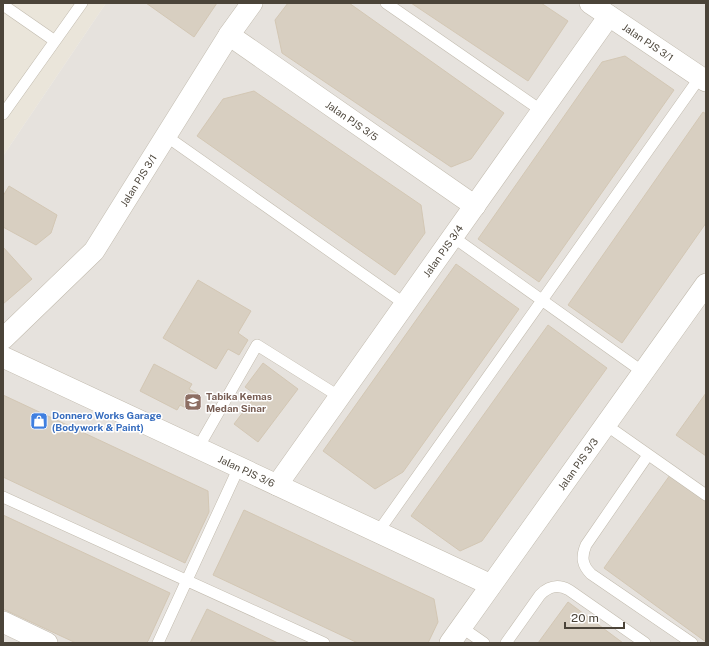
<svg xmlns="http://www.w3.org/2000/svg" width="709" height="646" font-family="'Public Sans',sans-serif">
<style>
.residential{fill:#eae5da}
.industrial{fill:#e6e2dd}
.building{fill:#d8cfc1;stroke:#d3c7b4}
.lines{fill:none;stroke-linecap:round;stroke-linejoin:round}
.service-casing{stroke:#c2bbae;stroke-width:12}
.minor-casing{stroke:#c2bbae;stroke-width:22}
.service{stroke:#fff;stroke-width:11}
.minor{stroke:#fff;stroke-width:21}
.labels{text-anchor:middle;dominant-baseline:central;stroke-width:3;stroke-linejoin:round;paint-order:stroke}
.street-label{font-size:10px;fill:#4b4439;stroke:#fff}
.education-label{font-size:10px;font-weight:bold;fill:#785e54;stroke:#fff;text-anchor:start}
.shop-label{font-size:10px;font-weight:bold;fill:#366cbe;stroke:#fff;text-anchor:start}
</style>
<rect width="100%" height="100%" fill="#f6f3ec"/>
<!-- residential -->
<path class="residential" d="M3,3h103l-103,153z"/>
<!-- industrial -->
<path class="industrial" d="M106,3h600v640h-703v-487z"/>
<!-- building -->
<path class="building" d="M146,3h71l-23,34z
M288,3h61l155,110 -33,46 -20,8 -169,-114 -7,-33z
M411,3h130l27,18 -40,60z
M625,56l49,34 -135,192 -61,-43 124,-177z
M254,91l167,114 4,28 -30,42 -198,-139 26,-37z
M703,112l3,2v109l-84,120 -54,-38z
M9,186l48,29 -6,18 -15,12 -33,-18v-31z
M3,247l29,32 -29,25z
M456,264l63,45 -116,163 -28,17 -52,-38z
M198,280l53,31 -13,22 10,7 -9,15 -11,-6 -12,20 -53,-31z
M548,325l59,43 -125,173 -22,10 -49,-35z
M263,363l35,26 -40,53 -24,-18 22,-29 -11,-8z
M154,364l38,20 -3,5 9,5 -8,16 -10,-5 -3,5 -37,-19z
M706,393v63l-30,-21z
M3,395l205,96 1,21 -24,51 -182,-86z
M670,475l36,27v140l-102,-74z
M244,510l190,89 4,23 -10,21h-70l-145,-68z
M3,515l167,78 -22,48 -2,2h-70l-73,-34z
M568,602l55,41h-85z
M207,609l71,34h-88z"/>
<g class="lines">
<defs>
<path id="service" d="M386,3l156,108
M3,5l52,36 -52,73
M55,41l27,-38
M166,136l239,168
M453,237l190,135
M606,425l100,70
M198,448l59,-103 83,52
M648,455l-62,90c-5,12 -4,20 5,29l101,69
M3,497l321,146
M378,532l322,-455
M461,627l23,16
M158,643l81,-176
M506,643l34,-48c9,-9 18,-11 29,-5l76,53"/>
<g id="minor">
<path id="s1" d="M590,3l116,78"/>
<path id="s2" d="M229,35l246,171"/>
<path id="s3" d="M3,339l91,-88 135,-216 23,-32"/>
<path id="s4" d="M3,357l488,228"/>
<path id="s5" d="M277,485l332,-469"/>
<path d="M3,622l44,21"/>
<path id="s6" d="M450,643l256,-359"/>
</g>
</defs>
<!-- service casing -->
<use href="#service" class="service-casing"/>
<!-- minor casing -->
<use href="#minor" class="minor-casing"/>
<!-- service -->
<use href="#service" class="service"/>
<!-- minor -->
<use href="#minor" class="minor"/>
</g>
<!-- icons -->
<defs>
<symbol id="school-square" viewBox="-11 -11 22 22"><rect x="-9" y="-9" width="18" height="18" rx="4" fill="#8d6e63" stroke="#fff"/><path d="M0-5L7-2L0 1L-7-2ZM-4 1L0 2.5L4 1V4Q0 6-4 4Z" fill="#fff"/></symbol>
<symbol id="shop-square" viewBox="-11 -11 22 22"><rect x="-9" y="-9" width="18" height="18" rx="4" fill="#3f7fe0" stroke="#fff"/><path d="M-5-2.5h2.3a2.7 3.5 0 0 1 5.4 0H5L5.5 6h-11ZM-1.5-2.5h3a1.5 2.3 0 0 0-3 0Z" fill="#fff"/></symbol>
</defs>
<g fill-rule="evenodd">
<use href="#school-square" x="183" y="392" width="20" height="20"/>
<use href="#shop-square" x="29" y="411" width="20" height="20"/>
</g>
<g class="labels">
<!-- street labels -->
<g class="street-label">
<text stroke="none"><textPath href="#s1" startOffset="70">Jalan PJS 3/1</textPath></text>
<text stroke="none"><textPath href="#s2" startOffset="150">Jalan PJS 3/5</textPath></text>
<text stroke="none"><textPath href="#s3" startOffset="210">Jalan PJS 3/1</textPath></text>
<text stroke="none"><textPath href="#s5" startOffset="287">Jalan PJS 3/4</textPath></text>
<text stroke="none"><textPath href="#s6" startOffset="220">Jalan PJS 3/3</textPath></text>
<text stroke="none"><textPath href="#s4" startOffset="269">Jalan PJS 3/6</textPath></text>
</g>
<!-- education labels -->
<g class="education-label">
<text x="206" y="396">Tabika Kemas<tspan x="206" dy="12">Medan Sinar</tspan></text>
</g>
<!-- shop labels -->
<g class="shop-label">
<text x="52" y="415">Donnero Works Garage<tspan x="52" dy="12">(Bodywork &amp; Paint)</tspan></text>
</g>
</g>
<!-- border -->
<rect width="709" height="646" fill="none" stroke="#4b4439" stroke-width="8"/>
<!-- scale -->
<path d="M565 622v6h59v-6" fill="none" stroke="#4b4439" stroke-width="2"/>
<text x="571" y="622" font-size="12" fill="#4b4439" stroke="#ffffff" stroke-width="3" paint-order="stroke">20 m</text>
</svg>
